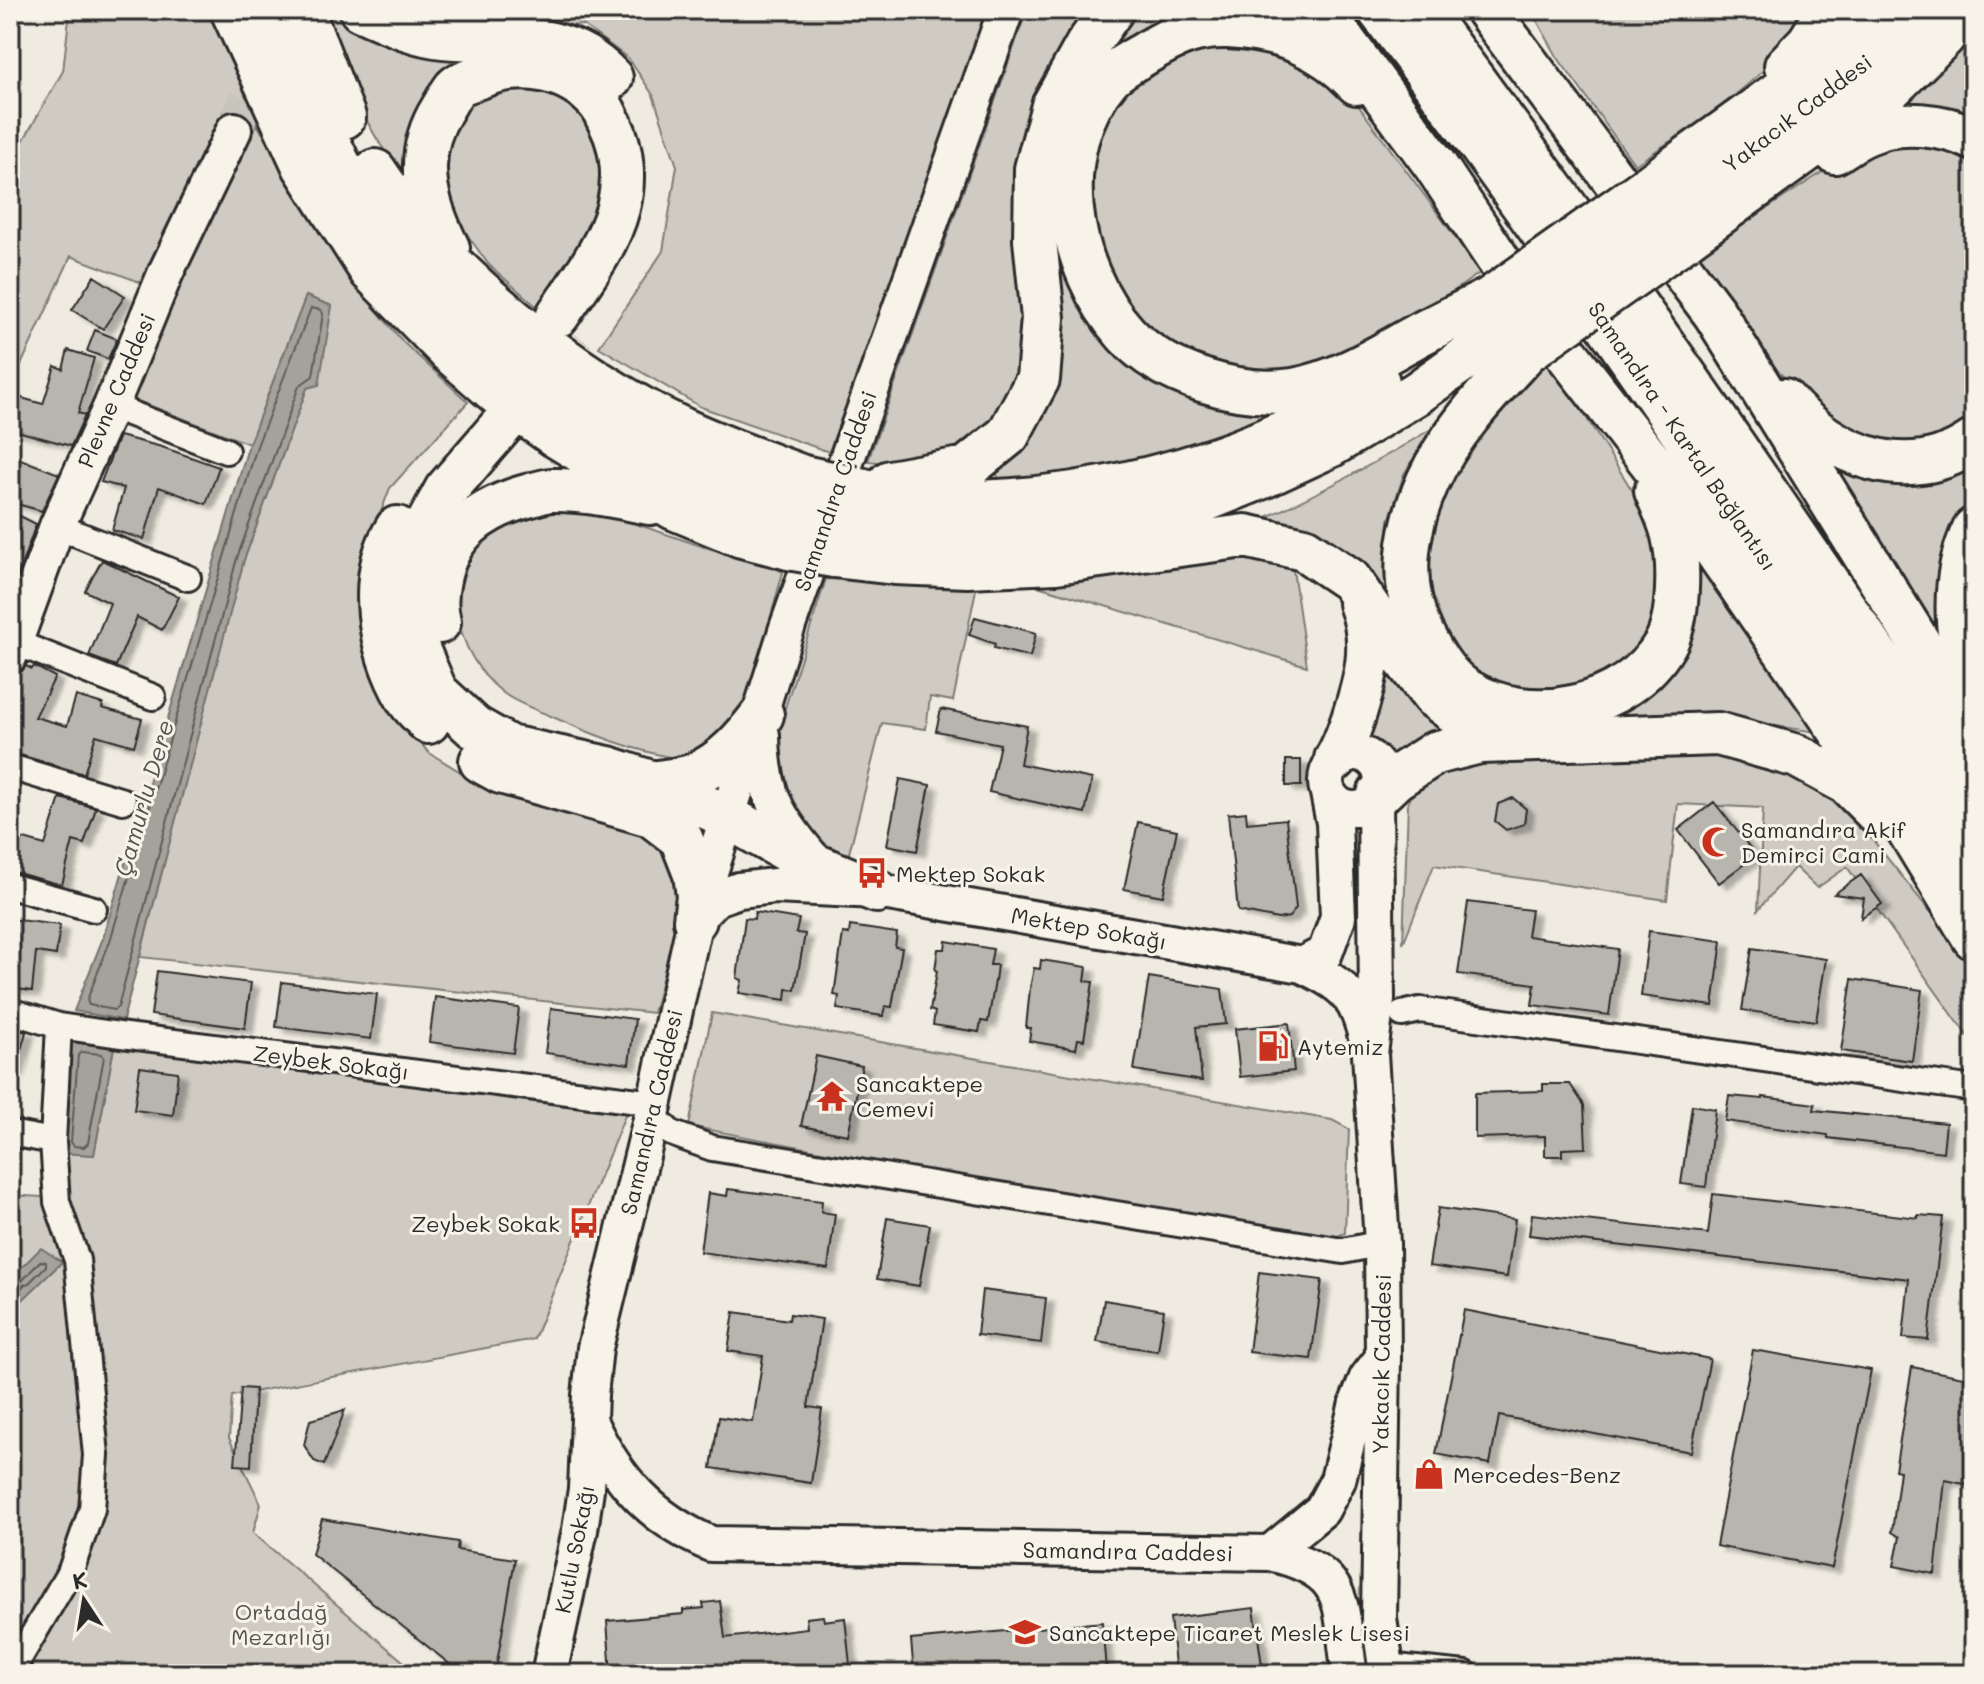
<svg xmlns="http://www.w3.org/2000/svg" width="1984" height="1684" font-family="Mali,sans-serif">
<style>
.green{fill:#cfcbc2;stroke:#7d7b76;stroke-width:2;fill-rule:evenodd}
.water{fill:#a4a29a;stroke:#74726e;stroke-width:2}
.lines{fill:none;stroke-linecap:round;stroke-linejoin:round}
.shore{stroke:#5b5b57;stroke-width:2}
.building{fill:#b8b5ae;stroke:#2b2b2b;stroke-width:2;filter:url(#shadow)}
.secondary-tunnel{stroke:#c8c5bc;stroke-width:34;stroke-dasharray:34 17;stroke-linecap:butt}
.highway-tunnel{stroke:#c8c5bc;stroke-width:42;stroke-dasharray:42 21;stroke-linecap:butt}
.street-casing{stroke:#2b2b2b;stroke-width:30}
.secondary-casing{stroke:#2b2b2b;stroke-width:40}
.highway-casing{stroke:#2b2b2b;stroke-width:48}
.street{stroke:#f7f3e8;stroke-width:24}
.secondary{stroke:#f7f3e8;stroke-width:34}
.highway{stroke:#f7f3e8;stroke-width:42}
.highway-bridge-casing{stroke:#2b2b2b;stroke-width:48;stroke-linecap:butt}
.highway-bridge{stroke:#f7f3e8;stroke-width:42}
.labels{text-anchor:middle;dominant-baseline:central;stroke-width:6;stroke-linejoin:round;paint-order:stroke}
.street-label{font-size:22px;fill:#2b2b2b;stroke:#f7f3e8}
.poi-label{font-size:22px;fill:#2b2b2b;stroke:#f7f3e8;text-anchor:start}
.park-label{font-size:22px;fill:#545351;stroke:#f7f3e8}
.water-label{font-size:24px;font-style:italic;fill:#555552;stroke:#f7f3e8}
</style>
<defs>
<filter id="shadow"><feDropShadow dx="8" dy="5" stdDeviation="2" flood-color="#0004"/></filter>
</defs>
<rect width="100%" height="100%" fill="#efebe0"/>
<filter id="ink" filterUnits="userSpaceOnUse"><feTurbulence type="fractalNoise" baseFrequency=".0125" numOctaves="2"/><feDisplacementMap in="SourceGraphic" scale="16" xChannelSelector="R" yChannelSelector="G"/><feConvolveMatrix kernelMatrix="1 2 1 2 8 2 1 2 1" color-interpolation-filters="sRGB"/></filter>
<g filter="url(#ink)">
<!-- green -->
<path class="green" d="M70,10h141l46,114 89,150 58,69 64,59 -78,86 -17,45 32,191 23,28 41,25 163,49 35,22 11,44 -6,52 -19,69 -513,-56 83,-323 21,-74 63,-172 25,-82 -26,-10 -57,148 -142,-55 38,-105 -74,-28 -61,133v-225l53,-93zM224,110l33,14 -26,46 -58,68z
M318,10h19l25,17 119,25 -75,125c-39,-38 -66,-117 -88,-167z
M437,10h550l-46,138 -112,304 -128,-45 -102,-60 64,-96 14,-85 -24,-71 -24,-36 -46,-34 -56,2z
M1027,10h67l-66,319 -6,51 -26,44 -43,28 -43,14 -42,-5z
M1126,10h109l-1,5 -53,7 -39,18 -35,25 -33,51 -14,48v52l9,43 25,51 31,40 38,28 35,15 45,10 51,-1 2,5 -118,50 -121,22 -58,2 -3,-10 30,-25 24,-42 11,-49 -4,-76 -9,-44 -2,-39 3,-32 13,-50z
M1531,10h278c-31,66 -115,114 -174,155l-77,-107z
M1974,10v115l-98,-9z
M1197,41l95,9 60,47 129,175 -104,73 -71,28 -77,2 -95,-50 -49,-95 3,-77 37,-69z
M515,88l35,3 37,25 12,23 6,54 -37,86 -32,27 -47,-41 -44,-61 -4,-57 15,-27 17,-17 20,-10z
M1913,138l61,17v266l-27,15 -39,8 -33,-1 -52,-26 -46,-47 -79,-116 123,-81 48,-27z
M1548,357l84,133 23,47 5,60 -11,35 -22,29 -23,20 -59,16 -68,-19 -42,-48 -11,-78 8,-46 34,-67z
M1436,426l-32,48 -15,47 -5,52 14,62 -145,-112c64,-28 123,-60 183,-97z
M1974,461v26l-13,28 -21,73 -3,43 -110,-169z
M539,504l65,9 100,34 58,15 21,10 -41,150 -57,38c-49,-8 -94,-26 -139,-46 -14,-6 -32,-12 -44,-22 -47,-37 -63,-111 -23,-159 9,-10 45,-23 60,-29z
M1202,556h89l16,110 -283,-84z
M1700,564l123,169 -116,-17 -154,11 44,-11 91,-124z
M826,579l152,1 -25,121 -23,-4 -4,32 -44,-6 -35,138 -28,-19 -29,-31 -15,-72z
M1378,649l79,86 -66,26 -15,-17 -23,-10z
M1748,750l84,39 142,177v79l-127,-178 -30,21 -22,-21 -37,43 5,-102 -85,-4 -11,96 -233,-35 -31,79 5,-141 14,-27 18,-12z
M712,1013l620,107 17,9 -4,104 -14,6 -373,-62 -269,-51z
M114,1047l512,66 -92,226 -302,57 -3,42 32,66 -8,29 165,141h-408v-362l52,-50 -21,-13 -31,30v-84l48,3 4,-45 32,2z"/>
<!-- water -->
<path class="water" d="M306,296l26,10 -13,79 -12,3 -63,172 -121,460 -49,-9 29,-73 146,-494z
M71,1042l43,5 -20,108 -32,-2z
M41,1248l21,14 -52,50v-33z"/>
<g class="lines">
<!-- shore -->
<path class="shore" d="M311,308l10,2 2,4 -10,62 -14,10 -62,172 -119,449 -4,3 -25,-5 -2,-5 23,-59 147,-495z
M82,1052l19,2 3,3 -16,86 -4,4 -10,-1 -3,-4 7,-87z
M10,1284l12,-3 18,-20 6,1v4l-17,17 -4,1 -15,17"/>
</g>
<!-- building -->
<path class="building" d="M94,276l31,20 -22,33 -31,-19z
M95,330l22,9 -9,20 -21,-8z
M68,350l26,8 -16,55 7,2 -14,31 -61,-17v-17l4,-16 29,8 12,-38 8,3z
M119,436l43,11 57,20 -13,37 -47,-17 -15,52 -32,-9 12,-42 -23,-6z
M10,455l49,19 -17,37 -32,-9z
M10,511l26,13 -26,73z
M102,560l77,37 -17,33 -25,-13 -21,49 -27,-10 21,-53 -25,-12z
M975,617l61,16 -6,24 -36,-9 1,-4 -26,-9z
M26,666l6,3 2,-3 21,11 -20,40 32,9 9,-30 27,8 -1,4 40,11 -8,27 -38,-11 -12,39 -74,-22v-78l12,-3z
M941,709l86,17 -7,38 72,15 -7,34 -96,-21 11,-48 -64,-13z
M1286,760h15v26h-15z
M900,779l30,6 -13,66 -30,-6z
M60,798l36,10 -12,36 -11,-3 -11,44 -52,-14v-36l35,10z
M1513,798l13,11 -2,15 -18,6 -11,-9 3,-17z
M1714,802l42,53 -37,28 -41,-53z
M1246,812l1,11 39,-4 10,89 -7,9 -11,2 -40,-8 -10,-97z
M1138,822l39,8 -14,66 -39,-7z
M1861,875l21,29 -21,14 3,-20 -30,-4z
M1468,902l63,8 -4,26 91,13 -9,66 -77,-10 3,-21 -77,-10z
M755,912l44,7 -3,14 9,1 -10,56 -8,-1 -1,11 -47,-7 3,-13 -5,-2 8,-60 9,1z
M10,919l50,6 -4,30 -20,-3 -4,39 -22,-3z
M850,926l47,7 -2,14 7,1 -3,17 -7,42 -7,-1 -2,10 -46,-7 2,-13 -5,-1 9,-62 6,1z
M1649,931l73,10 -9,65 -72,-10z
M946,941l47,8 -3,16h7l-2,16 -7,41 -7,-1 -2,11 -46,-7 2,-13 -5,-2 7,-39 -2,-1 3,-21h7z
M1752,948l74,11 -10,62 -74,-11z
M1041,960l46,7 -2,14 8,1 -9,58 -6,-1 -2,10 -47,-8 2,-13h-5l4,-40 4,-20 6,1z
M157,971l94,12 -6,45 -94,-13z
M1149,977l73,12 4,35 -30,3 6,54 -68,-11z
M1852,979l70,11 -10,71 -71,-10z
M282,982l95,12 -6,45 -95,-12z
M435,997l84,11 -6,45 -84,-11z
M551,1008l84,11 -6,45 -84,-11z
M1289,1023l5,48 -54,6 -5,-48z
M10,1027l16,5 -11,40 -5,-1z
M816,1056l46,10 -14,69 -47,-9z
M140,1067l38,5 -5,43 -39,-5z
M1543,1084h27l14,21 2,43 -24,1v7h-17v-20l-70,2v-45l68,-2z
M1729,1096l34,3v-2l52,7 -1,6 132,13 -3,29 -115,-14v-3l-103,-14z
M1692,1105l23,4 -9,78 -25,-3z
M728,1189l94,12 -1,11 14,2 -7,55 -128,-17 8,-59 19,3z
M1713,1194l205,24v-3l25,2 -15,123 -25,-2 6,-59 -380,-44 3,-21 176,20z
M1438,1208l77,11 -8,58 -78,-11z
M887,1218l43,7 -11,61 -42,-7z
M1259,1272l63,8 -11,79 -62,-7z
M982,1290l64,8 -5,45 -64,-8z
M1104,1300l60,10 -6,41 -61,-9z
M1464,1310l246,49 -19,93 -192,-36 -9,48 -54,-10z
M734,1312l55,8 1,-6 32,5 -14,88 14,2 -11,74 -100,-15 8,-51 34,5 10,-66 -35,-5z
M1753,1350l118,20 -39,198 -116,-22z
M1912,1367l62,12v107l-29,-6 -10,94 -41,-8 6,-29 -8,-5 8,-61 -5,-1z
M241,1388l14,1 -4,77 -16,-1z
M345,1410l-21,55 -10,-4 -10,-16 6,-25z
M322,1519l136,23 -1,8 58,9 -20,115 -38,-4 -145,-116z
M720,1601l5,37 82,-10 -1,-10 17,-2 1,5 21,-3 6,56h-240l-4,-53 76,-7v-4l21,-2 -1,-5z
M1254,1608l8,58 -65,8h-21l-6,-56z
M1102,1622l4,48 -41,4h-151l-3,-34z"/>
<g class="lines">
<!-- secondary-tunnel -->
<path class="secondary-tunnel" d="M234,130l32,-77"/>
<!-- highway-tunnel -->
<path class="highway-tunnel" d="M535,384l39,-51"/>
<defs>
<path id="street" d="M111,406l115,45
M57,526l131,52
M14,642l139,55
M10,767l113,34
M10,886l84,23
M10,1011l49,15 61,9 534,68
M1402,1014l18,-4 554,79
M652,1115l19,18 41,15 631,103 39,-8
M10,1133l43,8
M1386,1666l80,8
M10,1674l61,-104 21,-61 4,-54 -19,-195 -20,-58 -4,-61 6,-115"/>
<path id="secondary" d="M10,655l47,-129 54,-120 55,-134 68,-142
M762,735c1,58 14,81 51,124
M1326 781a28 28 0 1 1 56 0a28 28 0 1 1-56 0Z
M1375,800l2,199 -7,55 12,189 1,115 -4,260 8,56
M695,920l21,-22 23,-8 36,-4 102,5 425,74c42,20 54,29 65,76
M1302,965l23,-12 13,-36 -4,-94 -6,-30
M590,1423c27,57 62,96 121,121l559,9c83,20 68,51 80,121
M1270,1553l52,-43 16,-30 19,-77 10,-25 14,-18
M549,1674l31,-144 6,-41 4,-94 5,-47 57,-233 43,-195 91,-289 220,-621"/>
<path id="highway" d="M232,10l72,156 67,105 79,81 56,49 50,35 118,72 68,28 47,12
M267,10l72,154 62,96 64,65 59,48 87,60 89,45 100,35
M302,10l42,107
M361,10c26,11 53,24 82,27 61,6 120,-10 168,41
M1321,10l114,155 90,135 157,202 224,324 68,112
M1379,10c114,149 221,303 327,458 91,134 181,267 268,403
M1422,10c192,258 375,523 552,791
M1487,10l228,304 207,334 52,92
M1786,66l23,-24 20,-32
M1357,83c-36,-38 -77,-53 -129,-56 -32,-1 -52,8 -79,24 -13,8 -30,16 -40,27 -62,72 -43,190 17,256 37,41 113,64 167,56 45,-7 87,-34 127,-56 23,-12 46,-23 70,-35
M1835,152c11,-7 22,-15 33,-19 31,-14 76,-9 106,6
M375,171c69,104 196,206 309,259 39,18 79,32 119,47
M1648,187c78,-58 161,-111 231,-177
M1667,214l119,-93 80,-59 59,-52
M1685,239l202,-147 56,-55 20,-27
M448,248c-23,-45 -35,-93 -6,-139 4,-6 8,-15 13,-21 6,-6 19,-9 27,-12 41,-16 89,-7 117,27 5,6 8,15 12,22 12,25 14,56 7,83 -10,39 -38,74 -60,107
M1527,351c-37,40 -76,80 -99,130 -22,49 -30,103 -6,152 10,20 25,45 44,57 64,40 161,19 199,-46 14,-24 15,-80 8,-108 -3,-15 -11,-31 -17,-45
M1784,400c48,56 124,87 190,41
M510,416l-64,74 -32,59 -7,57 10,41 19,45 38,35 35,20 99,21 45,15 75,34 79,45 70,29
M890,482l77,-14 41,-33 30,-56 5,-61 -8,-78 1,-71 17,-63 34,-61 25,-35
M854,488c22,4 44,11 66,13 97,6 208,-12 299,-43 56,-19 108,-47 159,-76
M847,522l116,11 75,-3 155,-25 72,-29 65,-30 87,-53 92,-66
M397,528c-31,50 -18,122 10,170 5,9 14,16 21,24
M1974,529c-28,58 -15,121 0,180
M834,556l61,7 72,3 89,-4 189,-26 59,13 46,31 52,76 31,40 32,24 57,19
M439,622c-4,-14 -3,-29 0,-43 9,-47 44,-71 88,-83 8,-2 16,-5 24,-6 33,-1 67,7 99,13
M1336,759c8,-13 12,-26 17,-40 13,-40 23,-75 7,-116
M481,761l20,11 150,43 30,23 14,36 3,22 -3,24
M653,783c14,-3 31,-3 43,-9 29,-13 48,-35 66,-59
M1379,794l17,-16 39,-25 45,-11 238,-8 79,22 50,27 30,30"/>
</defs>
<!-- street casing -->
<use href="#street" class="street-casing"/>
<!-- secondary casing -->
<use href="#secondary" class="secondary-casing"/>
<!-- highway casing -->
<use href="#highway" class="highway-casing"/>
<!-- street -->
<use href="#street" class="street"/>
<!-- secondary -->
<use href="#secondary" class="secondary"/>
<!-- highway -->
<use href="#highway" class="highway"/>
<defs>
<path id="highway-bridge" d="M1490,299l158,-112
M1509,327l158,-113
M1527,351l158,-112
M803,477l51,11
M800,513l47,9
M789,548l45,8"/>
</defs>
<!-- highway-bridge casing -->
<use href="#highway-bridge" class="highway-bridge-casing"/>
<!-- highway-bridge -->
<use href="#highway-bridge" class="highway-bridge"/>
</g>
</g>
<!-- icons -->
<defs>
<symbol id="mosque-bare" viewBox="-9 -9 18 18"><path d="M3.5-4.9A6 6 0 1 0 3.5 4.9A5 5 0 1 1 3.5-4.9Z" fill="#c8321e" stroke="#f7f3e8" stroke-width="2.5" paint-order="stroke"/></symbol>
<symbol id="bus-bare" viewBox="-9 -9 18 18"><path d="M-5-6H5V4H4V6H2V4H-2V6H-4V4H-5ZM-3.5-4V0h7V-4ZM-3.5 1.2v1.5H-2V1.2ZM2 1.2v1.5H3.5V1.2Z" fill="#c8321e" stroke="#f7f3e8" stroke-width="2.5" paint-order="stroke"/></symbol>
<symbol id="fuel-bare" viewBox="-9 -9 18 18"><path d="M-5.5-6h7V0h2V4h1.3V-2.5L3-4.5l.8-.8L6-3V5H2.5V1h-1V6h-7ZM-4.2-4.7v3.2H.2V-4.7Z" fill="#c8321e" stroke="#f7f3e8" stroke-width="2.5" paint-order="stroke"/></symbol>
<symbol id="temple-bare" viewBox="-9 -9 18 18"><path d="M0-6L5-2H3V0L6.5 2.5H4V6H1.5V3h-3V6H-4V2.5H-6.5L-3 0V-2H-5Z" fill="#c8321e" stroke="#f7f3e8" stroke-width="2.5" paint-order="stroke"/></symbol>
<symbol id="shop-bare" viewBox="-9 -9 18 18"><path d="M-5-2.5h2.3a2.7 3.5 0 0 1 5.4 0H5L5.5 6h-11ZM-1.5-2.5h3a1.5 2.3 0 0 0-3 0Z" fill="#c8321e" stroke="#f7f3e8" stroke-width="2.5" paint-order="stroke"/></symbol>
<symbol id="school-bare" viewBox="-9 -9 18 18"><path d="M0-5L7-2L0 1L-7-2ZM-4 1L0 2.5L4 1V4Q0 6-4 4Z" fill="#c8321e" stroke="#f7f3e8" stroke-width="2.5" paint-order="stroke"/></symbol>
</defs>
<g fill-rule="evenodd">
<use href="#mosque-bare" x="1695" y="820" width="44" height="44"/>
<use href="#bus-bare" x="850" y="851" width="44" height="44"/>
<use href="#fuel-bare" x="1251" y="1024" width="44" height="44"/>
<use href="#temple-bare" x="810" y="1074" width="44" height="44"/>
<use href="#bus-bare" x="562" y="1201" width="44" height="44"/>
<use href="#shop-bare" x="1407" y="1452" width="44" height="44"/>
<use href="#school-bare" x="1003" y="1610" width="44" height="44"/>
</g>
<g class="labels">
<!-- street labels -->
<g class="street-label">
<text transform="translate(1797 113) rotate(-37)">Yakacık Caddesi</text>
<text transform="translate(116 390) rotate(-67)">Plevne Caddesi</text>
<text transform="translate(1683 436) rotate(56)">Samandıra - Kartal Bağlantısı</text>
<text transform="translate(835 491) rotate(-71)">Samandıra Caddesi</text>
<text transform="translate(1089 928) rotate(10)">Mektep Sokağı</text>
<text transform="translate(331 1062) rotate(7)">Zeybek Sokağı</text>
<text transform="translate(651 1112) rotate(-77)">Samandıra Caddesi</text>
<text transform="translate(1381 1364) rotate(-89)">Yakacık Caddesi</text>
<text transform="translate(574 1549) rotate(-79)">Kutlu Sokağı</text>
<text transform="translate(1128 1551) rotate(1)">Samandıra Caddesi</text>
</g>
<!-- poi labels -->
<g class="poi-label">
<text x="1741" y="829">Samandıra Akif<tspan x="1741" dy="25">Demirci Cami</tspan></text>
<text x="896" y="873">Mektep Sokak</text>
<text x="1297" y="1046">Aytemiz</text>
<text x="856" y="1083">Sancaktepe<tspan x="856" dy="25">Cemevi</tspan></text>
<text x="560" y="1223" text-anchor="end">Zeybek Sokak</text>
<text x="1453" y="1474">Mercedes-Benz</text>
<text x="1049" y="1632">Sancaktepe Ticaret Meslek Lisesi</text>
</g>
<!-- park labels -->
<g class="park-label">
<text x="281" y="1611">Ortadağ<tspan x="281" dy="25">Mezarlığı</tspan></text>
</g>
<!-- water labels -->
<g class="water-label">
<text transform="translate(143 798) rotate(-74)">Çamurlu Dere</text>
</g>
</g>
<!-- margin -->
<rect width="1984" height="1684" fill="none" stroke="#f7f3e8" stroke-width="40"/>
<rect x="20" y="20" width="1944" height="1644" fill="none" stroke="#2b2b2b" stroke-width="3" filter="url(#ink)"/>
<!-- north arrow -->
<g transform="translate(84 1600) rotate(348)" stroke="#f7f3e8" stroke-width="6" paint-order="stroke">
<path d="M0-6L14 30L0 20L-14 30Z" fill="#2b2b2b"/>
<text y="-12" font-size="22" font-weight="bold" text-anchor="middle" fill="#2b2b2b">K</text>
</g>
</svg>
